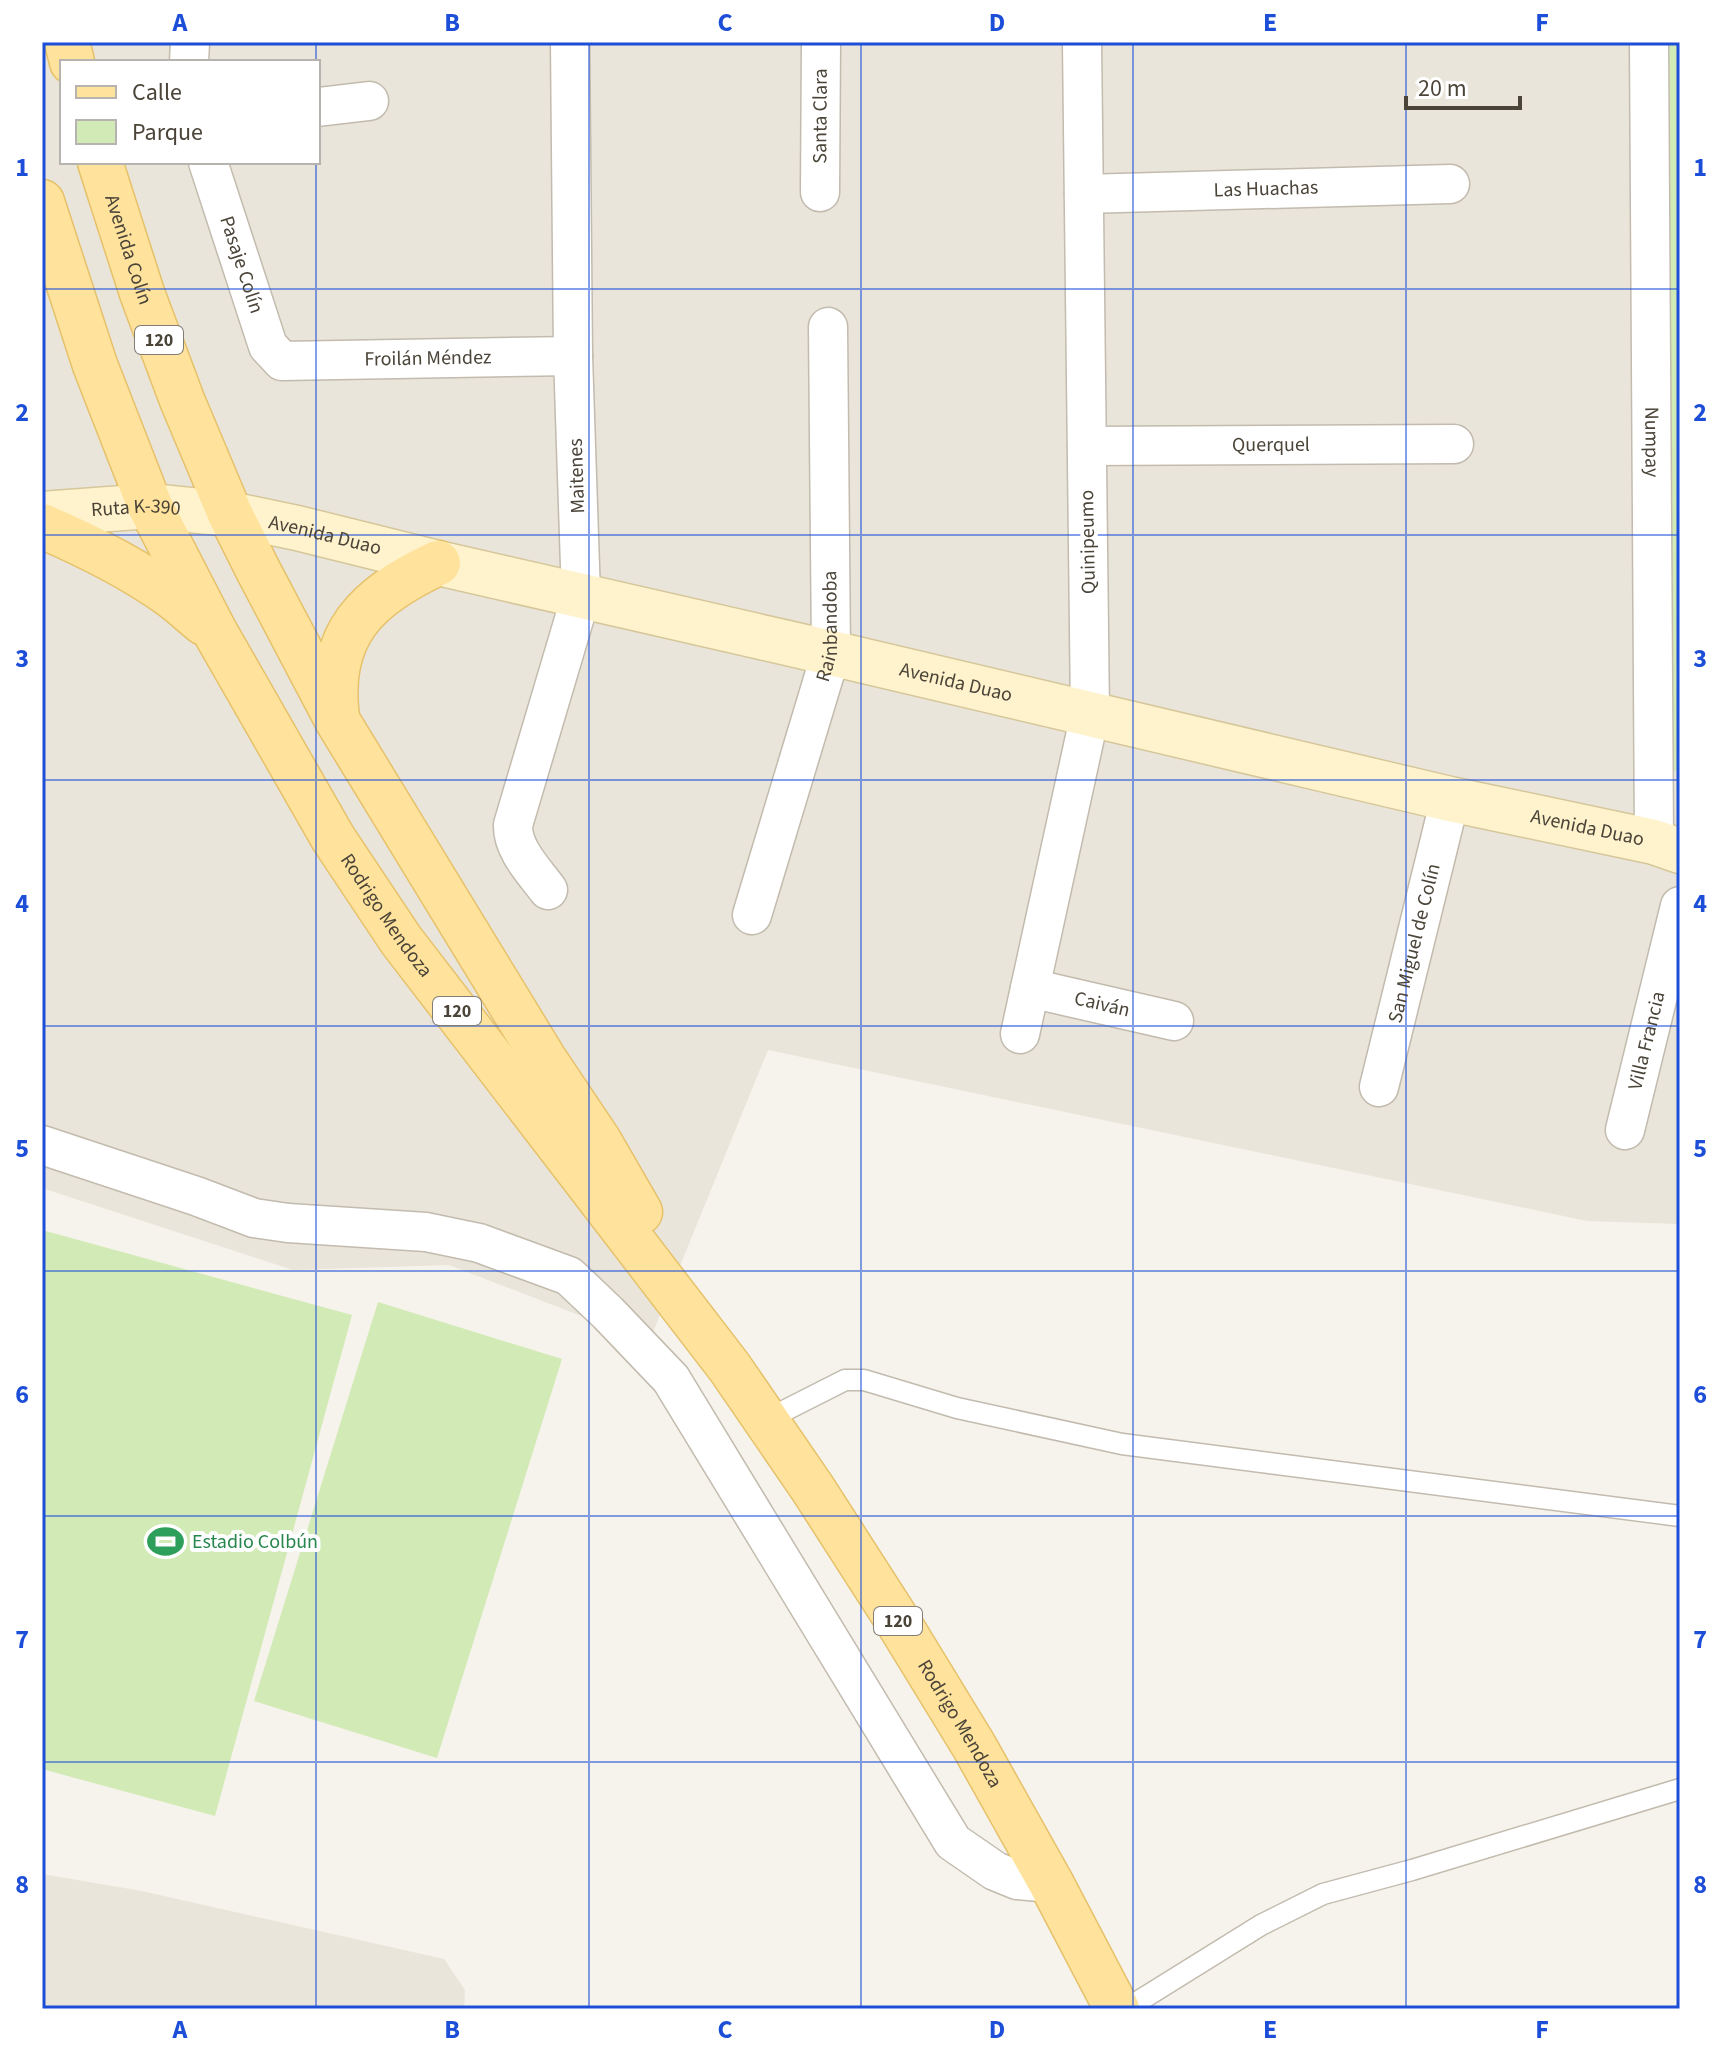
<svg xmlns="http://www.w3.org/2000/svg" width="1722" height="2051" font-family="'Source Sans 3',sans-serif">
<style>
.residential{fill:#eae5da;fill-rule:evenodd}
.green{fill:#d2eab5}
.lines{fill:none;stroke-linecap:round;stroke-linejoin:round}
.lane-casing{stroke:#c2bbae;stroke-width:23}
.street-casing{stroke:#c2bbae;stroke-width:41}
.secondary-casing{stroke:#d6c79b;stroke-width:47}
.primary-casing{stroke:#e6c16a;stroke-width:47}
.lane{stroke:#fff;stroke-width:20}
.street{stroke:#fff;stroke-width:38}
.secondary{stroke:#fff3cd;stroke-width:44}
.primary{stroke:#ffe39c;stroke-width:44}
.grid{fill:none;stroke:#1d4ed8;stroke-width:2;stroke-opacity:0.55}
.labels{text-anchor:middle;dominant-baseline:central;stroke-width:8;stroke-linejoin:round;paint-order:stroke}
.shield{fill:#fff;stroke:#817c74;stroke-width:2}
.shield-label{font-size:18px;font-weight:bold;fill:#4b4439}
.street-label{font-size:20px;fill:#4b4439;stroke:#fff}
.leisure-label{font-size:20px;fill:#27864d;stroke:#fff;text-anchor:start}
.neatline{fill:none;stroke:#1d4ed8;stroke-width:3}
.grid-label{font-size:26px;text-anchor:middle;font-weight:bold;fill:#1d4ed8}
</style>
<rect width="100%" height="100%" fill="#f6f3ec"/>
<!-- residential -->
<path class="residential" d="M42,42h1638v1182l-93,-3 -819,-171 -119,292 -200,-77 -156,5 -251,-82zM62,62h256v100h-256z
M42,1874l100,17 302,68 21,31 -1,19h-422z"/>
<!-- green -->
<path class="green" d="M1663,42h17v729h-16z
M42,1230l310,85 -137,501 -173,-47z
M378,1302l184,57 -125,399 -183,-57z"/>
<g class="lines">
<defs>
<path id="lane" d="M766,1420l79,-40h19l93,28 165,36 558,72
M1126,2009l135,-84 62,-31 89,-24 268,-81"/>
<g id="street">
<path id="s1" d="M1649,42l5,800"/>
<path d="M189,62l1,-20"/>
<path d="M318,107l51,-6"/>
<path id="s2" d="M208,162l60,184 14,15 291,-5"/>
<path id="s3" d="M820,192l1,-150"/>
<path id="s4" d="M1084,194l366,-10"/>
<path id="s5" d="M1087,446l367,-2"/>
<path d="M548,890c-14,-19 -36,-41 -35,-65l68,-229 -8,-240 -3,-314"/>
<path id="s6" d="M752,915l79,-262 -3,-326"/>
<path id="s7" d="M1030,988l144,33"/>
<path d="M1020,1034l70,-320 -8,-672"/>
<path id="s8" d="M1379,1087l71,-288"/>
<path id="s9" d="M1625,1130l55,-224"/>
<path d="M42,1145l154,51 58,22 34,5 138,9 53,11 90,33 39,37 63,66 282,463 42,29 22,9 34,3"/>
</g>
<g id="secondary">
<path id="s10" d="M42,514l108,-8 80,8 67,14 141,35 393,90 619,146 204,43 26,9"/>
</g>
<g id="primary">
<path d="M67,42l5,20"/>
<path id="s11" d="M100,162l42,131 40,107 48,114 28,56 79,150 207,339 55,82 41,71"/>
<path id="s12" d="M42,202l53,163 55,141 65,126 118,206 68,102 329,428 83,121 79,123 82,134 77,137 66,126"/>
<path d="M42,526c44,19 89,41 128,69 12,9 23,19 34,28"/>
<path d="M337,718c-11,-84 30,-122 101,-155"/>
</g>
</defs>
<!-- lane casing -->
<use href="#lane" class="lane-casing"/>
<!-- street casing -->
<use href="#street" class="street-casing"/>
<!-- secondary casing -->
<use href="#secondary" class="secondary-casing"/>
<!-- primary casing -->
<use href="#primary" class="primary-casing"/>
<!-- lane -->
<use href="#lane" class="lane"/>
<!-- street -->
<use href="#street" class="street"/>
<!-- secondary -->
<use href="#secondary" class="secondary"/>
<!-- primary -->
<use href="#primary" class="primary"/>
</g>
<!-- grid -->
<path class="grid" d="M316,42v20M589,42v1967M861,42v1967M1133,42v1967M1406,42v1967M316,162v1847M42,289h1638M42,535h1638M42,780h1638M42,1026h1638M42,1271h1638M42,1516h1638M42,1762h1638"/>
<!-- icons -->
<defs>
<symbol id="stadium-bare" viewBox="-9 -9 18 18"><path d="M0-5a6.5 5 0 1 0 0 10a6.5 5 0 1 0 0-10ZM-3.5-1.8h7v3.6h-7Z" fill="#2e9e5b" stroke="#fff" stroke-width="2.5" paint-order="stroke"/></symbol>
</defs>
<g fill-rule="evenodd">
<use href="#stadium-bare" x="140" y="1516" width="51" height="51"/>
</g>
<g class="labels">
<!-- shield labels -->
<g class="shield">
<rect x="135" y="326" width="48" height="28" rx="6"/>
<rect x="433" y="997" width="48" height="28" rx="6"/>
<rect x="874" y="1607" width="48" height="28" rx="6"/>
</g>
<g class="shield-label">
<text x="159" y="340">120</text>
<text x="457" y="1011">120</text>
<text x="898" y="1621">120</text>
</g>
<!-- street labels -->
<g class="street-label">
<text stroke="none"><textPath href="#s3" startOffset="76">Santa Clara</textPath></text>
<text stroke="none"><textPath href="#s4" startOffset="182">Las Huachas</textPath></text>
<text stroke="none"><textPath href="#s11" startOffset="92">Avenida Colín</textPath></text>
<text stroke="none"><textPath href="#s2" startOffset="108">Pasaje Colín</textPath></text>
<text stroke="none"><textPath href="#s2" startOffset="360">Froilán Méndez</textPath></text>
<text stroke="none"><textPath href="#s1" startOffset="400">Numpay</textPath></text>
<text stroke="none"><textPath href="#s5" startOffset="184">Querquel</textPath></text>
<text transform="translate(577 476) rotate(-92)">Maitenes</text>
<text stroke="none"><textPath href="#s10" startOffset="94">Ruta K-390</textPath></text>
<text stroke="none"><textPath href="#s10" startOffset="286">Avenida Duao</textPath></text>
<text transform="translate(1088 542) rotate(-91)">Quinipeumo</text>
<text stroke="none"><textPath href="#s6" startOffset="300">Rainbandoba</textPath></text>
<text stroke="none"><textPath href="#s10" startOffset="934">Avenida Duao</textPath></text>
<text stroke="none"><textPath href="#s10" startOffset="1582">Avenida Duao</textPath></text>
<text stroke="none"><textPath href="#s12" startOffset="796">Rodrigo Mendoza</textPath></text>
<text stroke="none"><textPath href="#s8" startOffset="148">San Miguel de Colín</textPath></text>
<text stroke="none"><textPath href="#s7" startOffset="74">Caiván</textPath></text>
<text stroke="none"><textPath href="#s9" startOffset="92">Villa Francia</textPath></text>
<text stroke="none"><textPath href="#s12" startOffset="1788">Rodrigo Mendoza</textPath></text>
</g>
<!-- leisure labels -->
<g class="leisure-label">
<text x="192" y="1542">Estadio Colbún</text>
</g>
</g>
<!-- border -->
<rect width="1722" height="2051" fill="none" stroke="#ffffff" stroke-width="88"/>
<!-- legend -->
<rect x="60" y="60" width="260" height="104" fill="#ffffff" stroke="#b7b4b0" stroke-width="2"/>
<rect x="76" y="86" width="40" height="12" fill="#ffe39c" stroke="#b7b4b0" stroke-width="2"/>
<text x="132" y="100" font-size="24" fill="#4b4439">Calle</text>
<rect x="76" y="120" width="40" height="24" fill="#d2eab5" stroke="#b7b4b0" stroke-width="2"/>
<text x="132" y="140" font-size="24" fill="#4b4439">Parque</text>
<!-- scale -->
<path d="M1406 96v12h114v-12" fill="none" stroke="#4b4439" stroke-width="4"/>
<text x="1418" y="96" font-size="24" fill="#4b4439" stroke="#ffffff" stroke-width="6" paint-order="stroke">20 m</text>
<rect x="44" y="44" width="1634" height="1963" class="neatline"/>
<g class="grid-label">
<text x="180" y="31">A</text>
<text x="452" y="31">B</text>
<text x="725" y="31">C</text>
<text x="997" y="31">D</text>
<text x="1270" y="31">E</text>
<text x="1542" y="31">F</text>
<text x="22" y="176">1</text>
<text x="1700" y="176">1</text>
<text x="22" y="421">2</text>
<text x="1700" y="421">2</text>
<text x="22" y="667">3</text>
<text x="1700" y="667">3</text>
<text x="22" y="912">4</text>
<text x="1700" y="912">4</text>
<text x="22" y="1157">5</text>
<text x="1700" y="1157">5</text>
<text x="22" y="1403">6</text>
<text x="1700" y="1403">6</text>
<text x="22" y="1648">7</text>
<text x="1700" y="1648">7</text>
<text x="22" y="1893">8</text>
<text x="1700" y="1893">8</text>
<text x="180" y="2038">A</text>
<text x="452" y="2038">B</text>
<text x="725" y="2038">C</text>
<text x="997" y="2038">D</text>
<text x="1270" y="2038">E</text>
<text x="1542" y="2038">F</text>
</g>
</svg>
